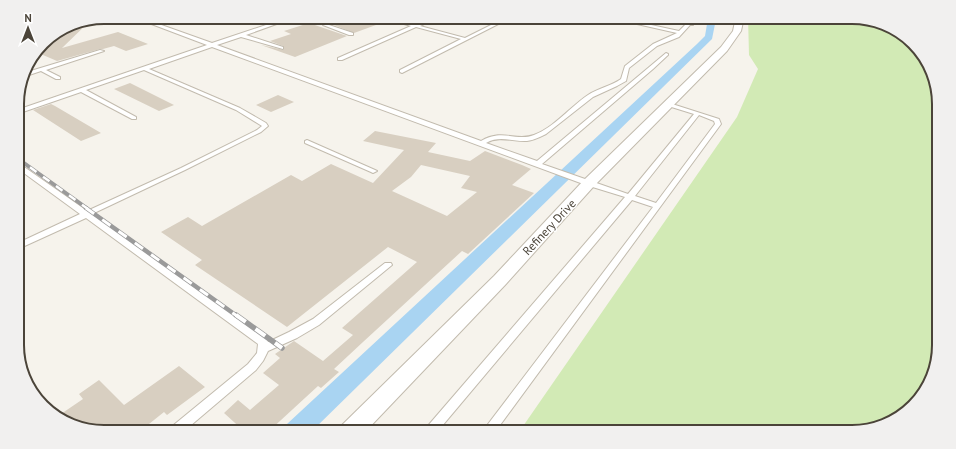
<svg xmlns="http://www.w3.org/2000/svg" width="956" height="449" font-family="'PT Sans',sans-serif">
<style>
.green{fill:#d2eab5}
.lines{fill:none;stroke-linecap:round;stroke-linejoin:round}
.canal{fill:#a9d4f2;fill-rule:evenodd}
.building{fill:#d8cfc1;fill-rule:evenodd}
.lane-casing{stroke:#c2bbae;stroke-width:2}
.street-casing{stroke:#c2bbae;stroke-width:2}
.lane{fill:#fff;fill-rule:evenodd}
.street{fill:#fff;fill-rule:evenodd}
.rail-far2-casing{stroke:#9a9a9a;stroke-width:4}
.rail-far1-casing{stroke:#9a9a9a;stroke-width:4.5}
.rail-casing{stroke:#9a9a9a;stroke-width:5.5}
.rail-far2{stroke:#fff;stroke-width:2.5;stroke-dasharray:8;stroke-linecap:butt}
.rail-far1{stroke:#fff;stroke-width:3;stroke-dasharray:10;stroke-linecap:butt}
.rail{stroke:#fff;stroke-width:4;stroke-dasharray:12;stroke-linecap:butt}
.labels{text-anchor:middle;dominant-baseline:central;stroke-width:3;stroke-linejoin:round;paint-order:stroke}
.street-label{font-size:12px;fill:#4b4439;stroke:#fff}
.rim{fill:none;stroke:#4b4439;stroke-width:2}
</style>
<rect width="100%" height="100%" fill="#f6f3ec"/>
<!-- green -->
<path class="green" d="M748,17h104l33,7 36,27 17,42 1,252 -7,33 -32,39 -43,15h-338l218,-315 21,-48 -9,-14z"/>
<g class="lines">
<!-- canal -->
<path class="canal" d="M711,21l4,3 -3,15 -401,393h-28l4,-8 410,-380 8,-8 2,-12z"/>
</g>
<!-- building -->
<path class="building" d="M352,18l24,7 -22,8 -20,-8z
M91,20l-29,28 56,-16 30,12 -22,7 -12,-5 -11,3h-3l-43,12 -21,-9 8,-10 10,-2 -5,-3 22,-13z
M309,23l38,13 -52,21 -34,-12 23,5 -1,-4 -13,-5 21,-7 -7,-3z
M130,83l44,22 -15,6 -45,-22z
M278,95l16,7 -23,10 -15,-7z
M51,104l4,2 46,27 -20,8 -48,-31z
M375,131l61,12 -8,9 42,9 15,-10 37,14 9,4 -19,16 22,8 -66,61 -6,-3 -99,91 -29,27 5,3 -18,16 -3,-2 -50,46h-23l-21,-19 14,-13 12,10 29,-25 -16,-12 17,-15 -5,-4 19,-13 29,20 30,-26 -11,-7 75,-66 -29,-15 -101,80 -92,-62 7,-5 -41,-28 27,-15 14,9 89,-51 11,6 29,-17 42,19 31,-33 -41,-9zM421,165l49,11 -9,12 16,4 -30,24 -55,-25 19,-14z
M179,366l26,21 -38,28 -3,-3 -25,20h-35l-33,-7 -13,-9 25,-17 -4,-5 20,-14 25,25z"/>
<g class="lines">
<defs>
<path id="lane" d="M133,17h6l73,26 78,-26h6l-50,18 37,12v2l-42,-12 -24,8 264,96c22,-13 35,1 53,-6 21,-8 36,-28 54,-40 11,-7 23,-9 33,-16l4,-13 28,-22 24,-11 -71,-16h8l65,14 7,-7 -30,-7h8l24,5 5,-5h4l-5,6 1,2h-3l-11,12 -22,9 -28,22 -3,13 -9,5 -24,11 -47,37c-6,3 -12,6 -19,7 -14,1 -27,-6 -41,2l51,18 129,-108 2,1v1l-15,14 -111,95 86,30 66,-80 -29,-9v-2h4l50,16 2,5 -226,308h-13l171,-225 -21,-7 -195,232h-13l2,-4 199,-231 -39,-12 -374,-138 -63,22 91,39 26,15 2,3 -7,6 -76,38 -93,44 175,125 1,3 21,-10 24,-13 72,-56h6l1,2 -73,60 -22,13 -29,13 -5,10 -7,9 -73,62h-15l2,-4 78,-64 9,-11 1,-9 -172,-126 -68,31v-6l62,-29 -63,-46v-6l70,49 94,-43 76,-38 5,-4 -26,-16 -92,-40 -58,20 50,27v2h-4l-51,-27 -64,22v-4l190,-65zM699,115l15,6 1,3 -59,79 -21,-7z
M341,17h6l-18,8 24,8v2h-4l-26,-10z
M380,17c12,0 22,7 34,7 8,1 16,-7 24,-7l-18,9 45,12 42,-21h5l-110,56 -2,-1v-2l61,-31 -45,-12 -74,33h-4v-2l73,-32z
M100,50l4,1 -58,19 14,7v2h-4l-15,-8 -18,6 1,-4z
M307,140l68,30 2,1 -4,2 -2,-1 -66,-29v-2z"/>
<path id="street" d="M736,17h8l-3,14 -14,20 -133,135 -88,98 -141,148h-26l3,-7 152,-149 90,-96 137,-133 12,-16z"/>
</defs>
<!-- lane casing -->
<use href="#lane" class="lane-casing"/>
<!-- street casing -->
<use href="#street" class="street-casing"/>
<!-- lane -->
<use href="#lane" class="lane"/>
<!-- street -->
<use href="#street" class="street"/>
<defs>
<path id="rail-far2" d="M17,158l71,51"/>
<path id="rail-far1" d="M86,208l151,108"/>
<path id="rail" d="M236,315l46,33"/>
</defs>
<!-- rail-far2 casing -->
<use href="#rail-far2" class="rail-far2-casing"/>
<!-- rail-far1 casing -->
<use href="#rail-far1" class="rail-far1-casing"/>
<!-- rail casing -->
<use href="#rail" class="rail-casing"/>
<!-- rail-far2 -->
<use href="#rail-far2" class="rail-far2"/>
<!-- rail-far1 -->
<use href="#rail-far1" class="rail-far1"/>
<!-- rail -->
<use href="#rail" class="rail"/>
</g>
<g class="labels">
<!-- street labels -->
<g class="street-label">
<text transform="translate(549 227) rotate(-47)">Refinery Drive</text>
</g>
</g>
<!-- crop -->
<path d="M0 0H956V449H0ZM104 24H852A80 80 0 0 1 932 104V345A80 80 0 0 1 852 425H104A80 80 0 0 1 24 345V104A80 80 0 0 1 104 24Z" fill="#f1f0ef" fill-rule="evenodd"/>
<path class="rim" d="M104 24H852A80 80 0 0 1 932 104V345A80 80 0 0 1 852 425H104A80 80 0 0 1 24 345V104A80 80 0 0 1 104 24Z"/>
<!-- north arrow -->
<g transform="translate(28 28)" stroke="#ffffff" stroke-width="3" paint-order="stroke">
<path d="M0-3L7 15L0 10L-7 15Z" fill="#4b4439"/>
<text y="-6" font-size="11" font-weight="bold" text-anchor="middle" fill="#4b4439">N</text>
</g>
</svg>
